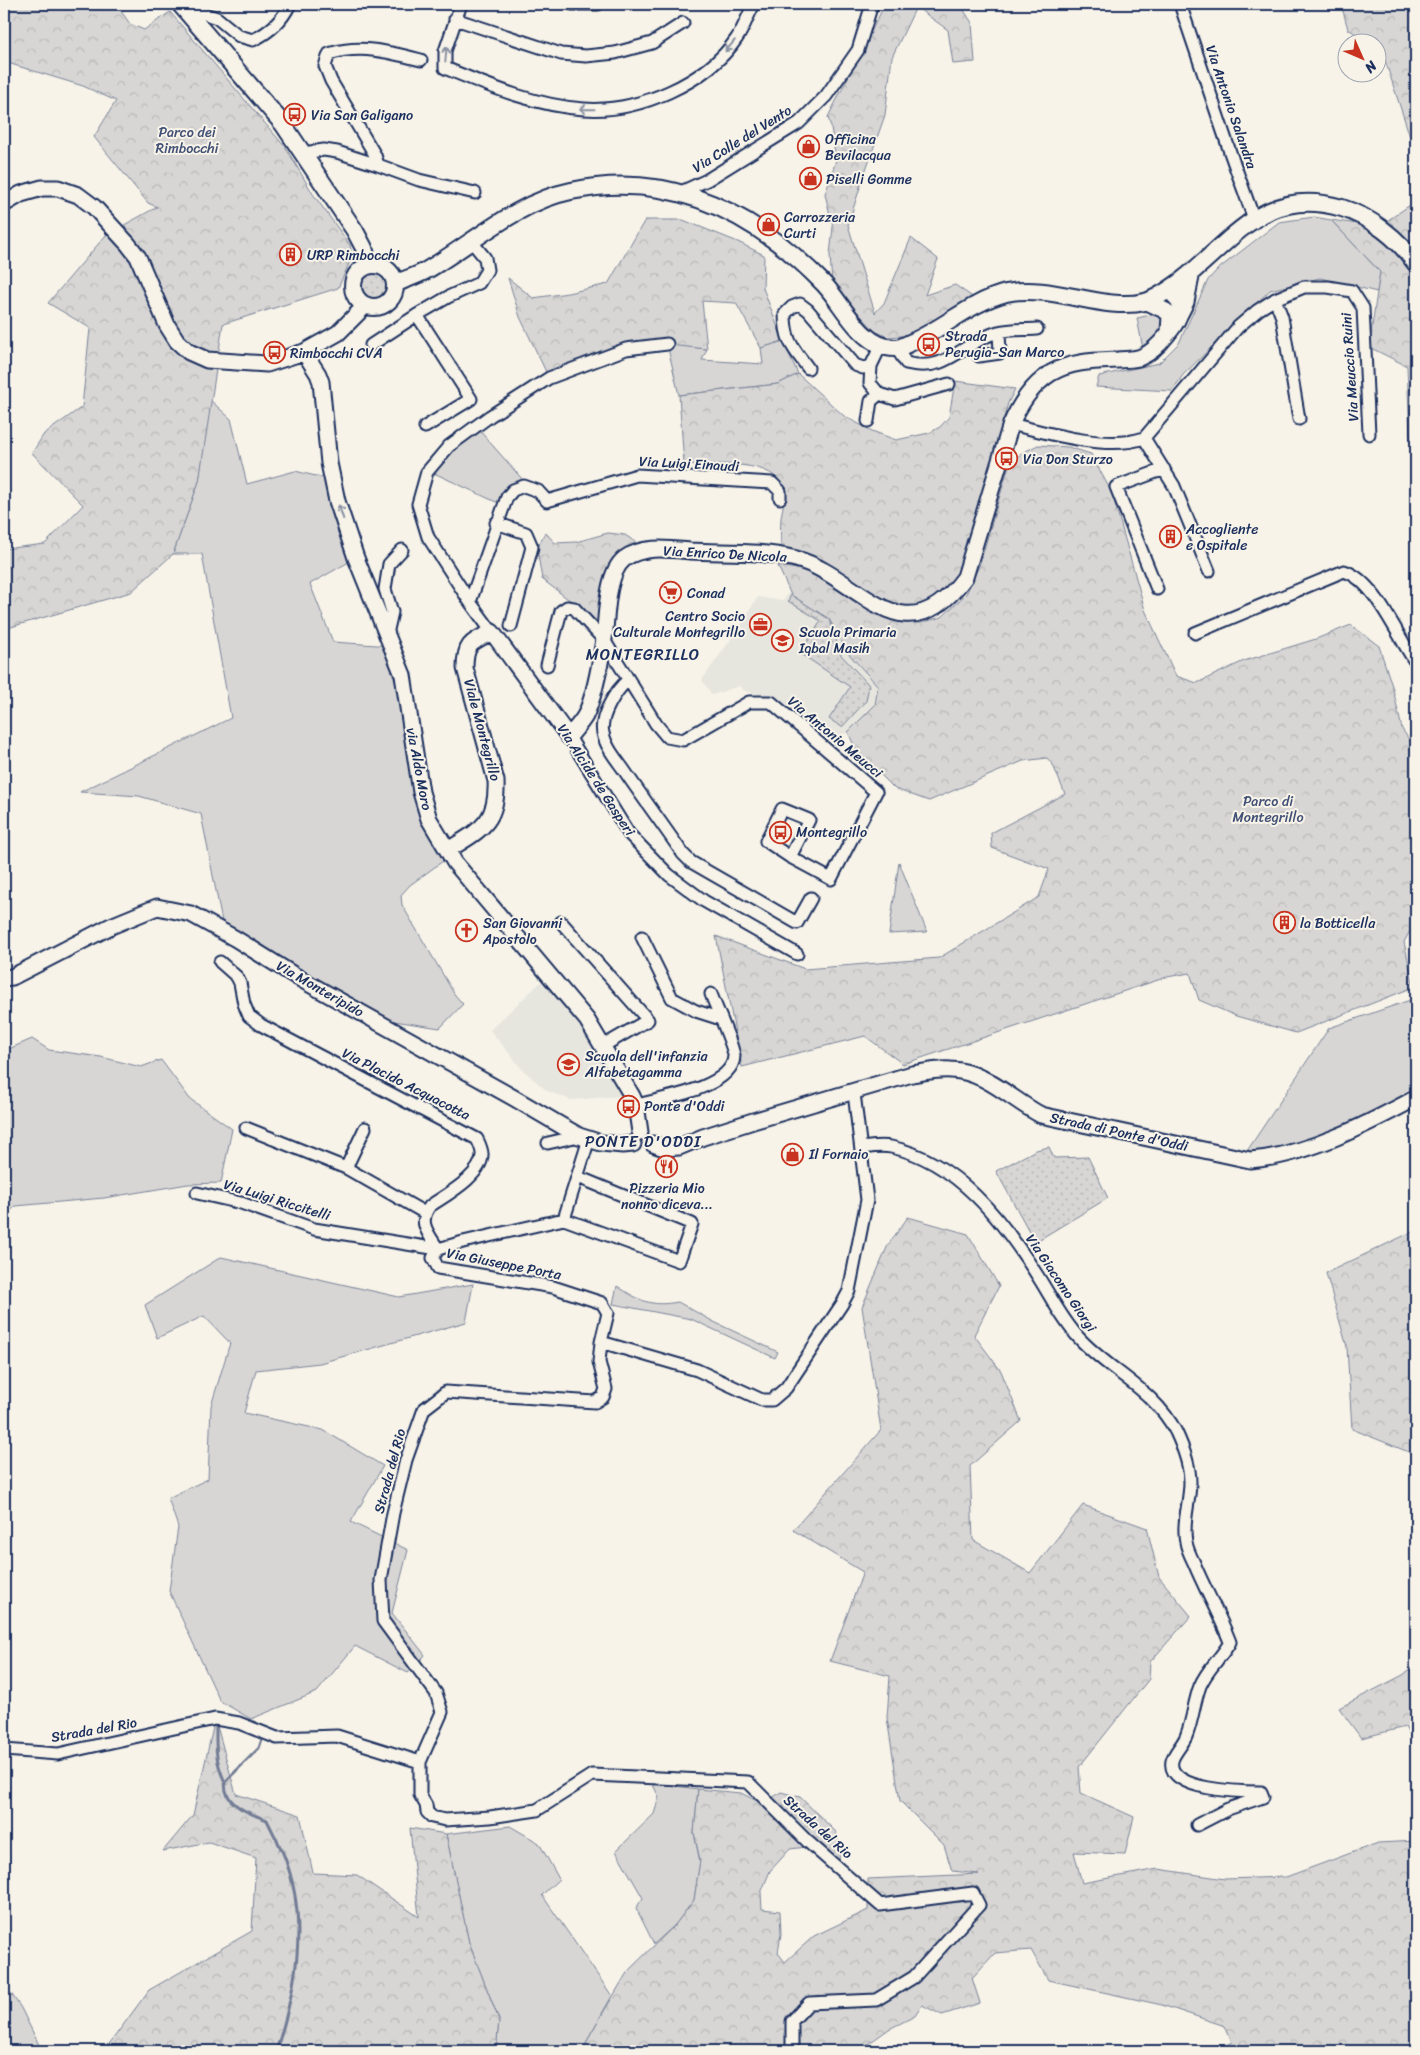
<svg xmlns="http://www.w3.org/2000/svg" width="1420" height="2055" font-family="Sriracha,sans-serif">
<style>
.built{fill:#e6e5de}
.grass{fill:#d7d6d4;stroke:#798299}
.forest{fill:url(#forest-crowns);stroke:#798299}
.garden{fill:url(#garden-dots);stroke:#798299}
.lines{fill:none;stroke-linecap:round;stroke-linejoin:round}
.stream{stroke:#727c95;stroke-width:3}
.minor-casing{stroke:#1b2f5e;stroke-width:15}
.tertiary-casing{stroke:#1b2f5e;stroke-width:19}
.secondary-casing{stroke:#1b2f5e;stroke-width:20}
.minor{stroke:#f7f3e8;stroke-width:11}
.tertiary{stroke:#f7f3e8;stroke-width:15}
.secondary{stroke:#f7f3e8;stroke-width:16}
.oneway{stroke:#8991a3}
.labels{text-anchor:middle;dominant-baseline:central;stroke-width:4;stroke-linejoin:round;paint-order:stroke}
.street-label{font-size:14px;fill:#1b2f5e;stroke:#f7f3e8}
.poi-label{font-size:14px;fill:#1b2f5e;stroke:#f7f3e8;text-anchor:start}
.park-label{font-size:14px;fill:#415076;stroke:#f7f3e8}
.quarter-label{font-size:16px;letter-spacing:1px;fill:#1b2f5e;stroke:#f7f3e8}
</style>
<defs>
<pattern id="forest-crowns" width="20" height="18" patternUnits="userSpaceOnUse" patternTransform="scale(1.25)"><rect width="20" height="18" fill="#d7d6d4"/><path d="M2 6a3 3 0 1 1 6 0M12 15a3 3 0 1 1 6 0" fill="none" stroke="#b8b8b8"/></pattern>
<pattern id="garden-dots" width="8" height="8" patternUnits="userSpaceOnUse" patternTransform="scale(1.25)"><rect width="8" height="8" fill="#d7d6d4"/><path d="M2 2h.1M6 6h.1" fill="none" stroke="#b8b8b8" stroke-width="1.8" stroke-linecap="round"/></pattern>
</defs>
<rect width="100%" height="100%" fill="#f7f3e8"/>
<filter id="ink" filterUnits="userSpaceOnUse"><feTurbulence type="fractalNoise" baseFrequency=".02" numOctaves="2"/><feDisplacementMap in="SourceGraphic" scale="10" xChannelSelector="R" yChannelSelector="G"/><feConvolveMatrix kernelMatrix="1 2 1 2 8 2 1 2 1" color-interpolation-filters="sRGB"/></filter>
<g filter="url(#ink)">
<!-- built -->
<path class="built" d="M790,590l2,5 37,24 18,33 31,34 -3,19 -27,27 -13,6 -13,-4 -46,-36 -31,-7 -6,-5 -27,9 -10,-15 44,-62 3,-7 9,-14 25,4z
M543,980l37,44 42,72 -51,4 -24,-9 -25,-22 -32,-39z"/>
<!-- grass -->
<path class="grass" d="M1314,217l17,3 49,52 -3,20 -57,-14 -50,12 -87,85 -11,16 -76,-4 3,-11 60,-13 20,-20 29,-63 9,-10 62,-48z
M1160,313l5,6 -1,12 -21,18 -6,-31z
M783,341l15,33 -20,10 -99,11 -12,-51 40,5 -5,11 61,4 -2,-16z
M210,400l21,19 16,65 48,-13 37,9 24,78 -46,26 23,58 58,4 38,173 14,42 -33,24 -9,10 1,10 53,90 8,9 -23,24 -72,-11 -144,-85 -23,-118 -62,-18 -59,-4 151,-74 -29,-164h-29l26,-73z
M479,430l44,50 -27,22 -62,-29 19,-25z
M899,862l28,70 -38,2z
M1416,998v100l-87,41 -88,21 88,-132z
M32,1039l17,11 52,7 40,10 20,-7 29,39 42,30 -11,54 -33,1 -84,14 -88,8 -12,11v-166z
M221,1257l178,40 74,-13 -7,38 -146,41 -64,7 -12,43 79,17 60,36 -32,56 57,28 -16,63 33,42 -17,18 -53,-27 -38,46 -66,27 -31,-18 -51,-110 9,-64 -10,-29 40,-19 3,-73 19,-63 -26,-27 -47,22 -12,-33z
M617,1286c23,15 34,21 61,16l36,20 64,30 -3,6 -84,-39 -78,-15z
M652,1783l46,6 -4,44 6,29 -6,38 -19,25 -21,19 -18,-36 7,-10 -27,-47 38,-37 5,-17z
M510,1826l29,17 20,36 -17,16 70,101 -21,37 -8,18h-87l3,-31 -30,-77 -23,-109z
M4,1983l17,25 21,43h-38z"/>
<!-- forest -->
<path class="forest" d="M4,4h112l14,20 14,6 26,-18 116,136 27,46 37,51 2,12 -14,31 -115,36 -24,157 -26,73 -42,38 -127,37v-80l41,-5 38,-39 -51,-52 12,-19 38,-27 8,-79 -42,-25 58,-68 51,-28 -9,-4 -54,-66 22,-36 -33,-15 -72,-22 -7,-8z
M885,4h75l12,19 3,39 -22,2 -5,-34 -32,-23 -24,50 -7,58 -22,63 -15,47 27,88 9,-10 27,-65 27,21 -13,36 30,-10 19,13 -60,37 -26,2 -13,-6 -43,-47 -2,-29 3,-28 -8,-33 11,-34 -5,-33 -3,-10z
M1341,4h75v78l-4,1 4,11v61l-34,-104 -4,-3v-6h-9l-21,-13z
M1416,201v247l-6,-12 -3,-70 -38,-19 11,-75 -49,-52 47,7z
M645,220h38l55,22 26,13 -1,33 20,53 -22,7 -25,-45 -34,-2 5,48 -38,-4 -4,-6 -118,35 -27,-57 -12,-39 25,20 35,-5 40,-9z
M798,374l46,42 28,15 24,9 33,-7 11,-6 9,-10 6,-36 60,8 -7,14 -36,133 -13,37 -29,31 -36,4 -76,-49 -37,-6c0,-12 -1,-23 0,-35 1,-8 4,-18 3,-26 -6,-36 -74,-26 -100,-28l-5,-69 99,-11z
M1038,445l30,2 23,7 21,39 33,117 31,66 21,7 47,-22 72,-22 35,-14 28,21 14,43 9,40 14,21v170l-12,22 10,45 -118,46 -60,-17 -37,-16 -9,-27 -23,4 -264,87 -38,-28 -123,31 -26,-131 89,33 134,-11 100,-61 10,-28 -57,-21 -1,-15 74,-39 -12,-29 -6,-7 -24,3 -94,40 -34,-12 -39,-39 -8,-18 27,-27 3,-19 -31,-34 -18,-33 -38,-24 -13,-29 32,5 62,43 48,9 22,-6 24,-23 13,-28 31,-104 14,-10z
M545,532l10,11 21,-1 32,-9 17,2 15,10 -16,7 -25,71 -57,-44 -5,-30z
M1416,611v31l-6,-14z
M908,1217l60,17 31,52 -25,49 27,36 20,50 -51,45 3,74 57,33 53,-68 64,23 12,49 32,39 -41,46 -1,17 -70,88 2,26 53,24 -9,37 -51,-2 8,31 76,-14 67,10 61,-2 92,-34 38,-2v210h-203l19,-9 -7,-16 -63,-21 -114,-25 -17,-30 -36,3 -23,25 8,25 -38,12 -20,-10 -7,11 -26,13 -21,15 -15,7h-270l8,-18 37,-62 47,-46 19,-25 6,-40 -6,-27 4,-44 43,4 22,11 18,-12 19,5 36,35 4,16 -1,13 -11,-8 -5,-8 -33,4 -20,22 -9,22 1,16 18,2 1,23 -3,19 7,9 29,-26 54,-26v-31l111,-5 -27,-3 -8,-26 -44,-44 -13,-83 3,-42 -60,-15 33,-89 -70,-42 88,-100 -19,-123 26,-62z
M1416,1230v225l-64,-26 -5,-82 -21,-74z
M1416,1665v83l-11,-21 -44,11 -22,-30 64,-33z
M215,1719l21,75 64,21 13,58 44,2 62,42 -9,-89 36,6 23,109 30,77 -3,31h-392l45,-61 103,-59 4,-73 -47,-16 -46,9 30,-36z"/>
<!-- garden -->
<path class="garden" d="M360 285a14 14 0 1 1 28 0a14 14 0 1 1-28 0Z
M791,595l38,24 12,36 28,30 -3,16 -24,26 -13,-8 21,-32 -50,-34 21,-32 -33,-20z
M1049,1147l5,11 34,-1 20,41 -73,44 -39,-71 40,-21z"/>
<g class="lines">
<!-- stream -->
<path class="stream" d="M216,1726c0,21 -1,34 8,54 2,3 1,7 2,11 5,17 26,23 41,29 6,13 13,25 18,38 24,64 11,131 -9,193
M226,1781l33,-33 4,-12"/>
<defs>
<path id="minor" d="M461,4l-16,47v17c44,18 91,38 139,41 53,4 123,-26 153,-71 7,-10 11,-23 17,-34
M572,4h26
M1180,4l51,151 23,64
M192,18l10,-5 15,5 22,18 14,4c17,-8 29,-19 37,-36
M455,19l106,35 25,2 29,-3 37,-10 31,-20
M421,60c-31,-8 -61,-16 -92,-6l-4,12 6,15 44,74 3,10 41,15 56,13
M303,153l21,-3 13,2 41,13
M681,192l26,-12 92,-57 27,-27 32,-46 14,-46
M1275,299l7,18 17,102
M417,315l54,84 -46,28
M371,345l46,-30 31,-18 31,-14 8,-13 -2,-12 -13,-16
M881,345l-10,21 -1,17 9,11 16,5 54,-15
M897,349l9,14c42,11 56,-21 92,-31 12,-3 26,-2 39,-3
M979,356l21,-3 -1,-21
M808,368c-15,-20 -23,-27 -23,-54l7,-7 8,-3 8,6 47,55 8,3 8,-2
M868,421l3,-20 8,-7
M1011,424c36,9 97,27 133,14l30,48 35,85
M1144,438l94,-111 20,-17 17,-11 29,-12h24l24,4 11,17 6,126
M496,523l30,10 6,14 -21,79
M1157,589l-41,-102 48,-18
M470,602l37,-105 6,-7 11,-4 14,5 9,10 90,-26 135,8 8,8v7
M492,632l-22,-30 -42,-65 -10,-33 9,-32 22,-26 41,-30 59,-38 77,-29 41,-5
M1195,633l149,-62c31,9 54,67 72,92
M387,634l5,-22 -7,-23 4,-25 13,-14
M547,665l14,-54 6,-4 7,1 30,32 52,84 11,13 16,3 66,-38h22l105,90 -45,87 -41,-22 -24,-16 16,-32 27,11 -19,37
M628,680c-12,10 -29,37 -25,53 3,16 17,30 25,43 18,26 37,52 55,78l8,8 106,61 14,-25
M569,737l60,97 40,41 35,26 93,53
M561,922l87,98 -45,26
M642,937l30,61 24,13 25,8
M220,962l17,15 3,6 4,21 5,12 12,9 216,114c2,4 5,10 5,15 1,21 -36,41 -52,52 -13,17 -1,28 8,43
M636,1105c24,-6 97,-17 98,-49 0,-9 -19,-51 -23,-62
M246,1128l100,40 79,45
M589,1139l-25,80 -101,23 -25,7 -5,9 5,10 115,19 49,16 6,10 -7,29 96,28 65,30h10l14,-12 56,-84 7,-13 18,-91 -13,-107
M548,1143l31,-7
M861,1148c9,-1 20,-3 30,-1 66,14 112,74 146,128 13,20 25,45 42,63 30,33 76,52 97,94 7,15 14,33 14,50 0,20 -8,40 -4,60 1,7 5,15 8,21 11,27 26,52 36,79 -8,15 -23,27 -30,44 -6,16 -7,32 -13,48 -3,10 -13,18 -15,27 -6,30 71,31 89,31l2,5 -35,12 -31,16
M346,1168l19,-40
M197,1193l44,10 73,26 124,20
M564,1219l115,42 13,-37 -114,-47
M601,1342l-2,20 7,27 -3,8 -8,5 -149,-10 -22,17 -18,51 -13,53 -12,67 2,41 53,72 6,19 -22,50v33l6,10 1,7 5,5 13,3 45,-3 47,-7 55,-35 156,7 59,59 73,64 93,-12 6,12 -65,72 -38,23 -67,3 -17,18v30
M4,1750l54,4 157,-35 24,4 38,15 60,-2 83,26"/>
<path id="tertiary" d="M4,204l17,-10 21,-6h16l20,7 16,12 34,37 10,13 29,68 10,16 12,11 18,8 60,4 37,-12 34,-19 28,-28
M1147,302l19,9 4,5 -1,16
M1180,314l6,-12 6,-30
M304,352l14,22 3,8 8,81 8,38 19,57 47,117 18,117 8,27 26,44 132,157 45,76 4,9 4,27
M448,850c32,-20 50,-27 48,-69l-31,-113c0,-25 7,-26 27,-36l77,105c5,-7 12,-14 16,-21 9,-18 16,-57 19,-77 3,-22 2,-65 20,-80 18,-14 45,-10 66,-8 35,2 72,-1 106,8 64,17 106,104 169,18l46,-153c9,-20 20,-38 40,-51 20,-12 44,-12 67,-13 7,-1 16,0 23,-3 10,-4 19,-13 26,-22 5,-6 12,-15 13,-23 2,-9 -4,-17 -13,-21
M4,978l8,-1 99,-51 46,-19 34,7 45,25 61,38 217,121 65,38 22,7 22,2 10,-1
M653,1144l11,4 15,-1 24,-10 50,-16 159,-47c12,-2 26,-5 39,-4 34,1 61,30 90,45l209,45c56,-4 118,-36 166,-62"/>
<path id="secondary" d="M180,4l103,120 72,107 9,17 5,17
M353 286a21 21 0 1 1 42 0a21 21 0 1 1-42 0Z
M395,284c10,-5 22,-8 32,-14 46,-27 90,-68 144,-79 100,-21 184,22 253,93 20,21 38,65 72,64 5,0 11,-4 16,-6 32,-14 59,-40 94,-49 45,-10 97,19 139,9 13,-4 25,-13 36,-21 53,-41 84,-96 161,-73 29,9 57,31 74,56"/>
</defs>
<!-- minor casing -->
<use href="#minor" class="minor-casing"/>
<!-- tertiary casing -->
<use href="#tertiary" class="tertiary-casing"/>
<!-- secondary casing -->
<use href="#secondary" class="secondary-casing"/>
<!-- minor -->
<use href="#minor" class="minor"/>
<!-- tertiary -->
<use href="#tertiary" class="tertiary"/>
<!-- secondary -->
<use href="#secondary" class="secondary"/>
</g>
<!-- one-way arrows -->
<defs><path id="oneway-shaft" d="M-6 0H5M1.5-3L5.5 0L1.5 3" fill="none" stroke-width="1.6" stroke-linecap="round" stroke-linejoin="round" transform="scale(1.25)"/></defs>
<g class="oneway">
<use href="#oneway-shaft" transform="translate(730 46) rotate(130)"/>
<use href="#oneway-shaft" transform="translate(446 54) rotate(-85)"/>
<use href="#oneway-shaft" transform="translate(587 109) rotate(-179)"/>
<use href="#oneway-shaft" transform="translate(341 512) rotate(-108)"/>
</g>
</g>
<!-- icons -->
<defs>
<symbol id="bus-ring" viewBox="-11 -11 22 22"><circle r="9.5" fill="#f7f3e8" stroke="#c8321e" stroke-width="1.5"/><path d="M-5-6H5V4H4V6H2V4H-2V6H-4V4H-5ZM-3.5-4V0h7V-4ZM-3.5 1.2v1.5H-2V1.2ZM2 1.2v1.5H3.5V1.2Z" fill="#c8321e"/></symbol>
<symbol id="shop-ring" viewBox="-11 -11 22 22"><circle r="9.5" fill="#f7f3e8" stroke="#c8321e" stroke-width="1.5"/><path d="M-5-2.5h2.3a2.7 3.5 0 0 1 5.4 0H5L5.5 6h-11ZM-1.5-2.5h3a1.5 2.3 0 0 0-3 0Z" fill="#c8321e"/></symbol>
<symbol id="building-ring" viewBox="-11 -11 22 22"><circle r="9.5" fill="#f7f3e8" stroke="#c8321e" stroke-width="1.5"/><path d="M-4-6H4V6H1V3H-1V6H-4ZM-2.5-4.3h1.7v1.8h-1.7ZM.8-4.3h1.7v1.8H.8ZM-2.5-1h1.7V.8h-1.7ZM.8-1h1.7V.8H.8Z" fill="#c8321e"/></symbol>
<symbol id="supermarket-ring" viewBox="-11 -11 22 22"><circle r="9.5" fill="#f7f3e8" stroke="#c8321e" stroke-width="1.5"/><path d="M-6-5.5h2.5l.6 2H6L4.5 2H-2.5L-4.4-4H-6ZM-1.5 3.2a1.3 1.3 0 1 0 .1 0ZM3 3.2a1.3 1.3 0 1 0 .1 0Z" fill="#c8321e"/></symbol>
<symbol id="office-ring" viewBox="-11 -11 22 22"><circle r="9.5" fill="#f7f3e8" stroke="#c8321e" stroke-width="1.5"/><path d="M-6-3h4V-5.5h4V-3h4V5H-6ZM-1-4.5V-3h2v-1.5ZM-6 0V1H6V0Z" fill="#c8321e"/></symbol>
<symbol id="school-ring" viewBox="-11 -11 22 22"><circle r="9.5" fill="#f7f3e8" stroke="#c8321e" stroke-width="1.5"/><path d="M0-5L7-2L0 1L-7-2ZM-4 1L0 2.5L4 1V4Q0 6-4 4Z" fill="#c8321e"/></symbol>
<symbol id="church-ring" viewBox="-11 -11 22 22"><circle r="9.5" fill="#f7f3e8" stroke="#c8321e" stroke-width="1.5"/><path d="M-1.2-6h2.4v3.5h3.3v2.4h-3.3V6h-2.4V-.1h-3.3v-2.4h3.3Z" fill="#c8321e"/></symbol>
<symbol id="restaurant-ring" viewBox="-11 -11 22 22"><circle r="9.5" fill="#f7f3e8" stroke="#c8321e" stroke-width="1.5"/><path d="M-5-6h1v4h1v-4h1v4h1v-4h1v5L-1.5 .5V6h-2V.5L-5-1ZM5-6V6H3V1.5H1.5Q1.5-4 5-6Z" fill="#c8321e"/></symbol>
</defs>
<g fill-rule="evenodd">
<use href="#bus-ring" x="282" y="102" width="25" height="25"/>
<use href="#shop-ring" x="796" y="134" width="25" height="25"/>
<use href="#shop-ring" x="798" y="166" width="25" height="25"/>
<use href="#shop-ring" x="756" y="212" width="25" height="25"/>
<use href="#building-ring" x="278" y="242" width="25" height="25"/>
<use href="#bus-ring" x="916" y="332" width="25" height="25"/>
<use href="#bus-ring" x="262" y="340" width="25" height="25"/>
<use href="#bus-ring" x="994" y="446" width="25" height="25"/>
<use href="#building-ring" x="1158" y="524" width="25" height="25"/>
<use href="#supermarket-ring" x="658" y="580" width="25" height="25"/>
<use href="#office-ring" x="748" y="612" width="25" height="25"/>
<use href="#school-ring" x="770" y="628" width="25" height="25"/>
<use href="#bus-ring" x="768" y="820" width="25" height="25"/>
<use href="#building-ring" x="1272" y="910" width="25" height="25"/>
<use href="#church-ring" x="454" y="918" width="25" height="25"/>
<use href="#school-ring" x="556" y="1052" width="25" height="25"/>
<use href="#bus-ring" x="616" y="1094" width="25" height="25"/>
<use href="#shop-ring" x="780" y="1142" width="25" height="25"/>
<use href="#restaurant-ring" x="654" y="1154" width="25" height="25"/>
</g>
<g class="labels">
<!-- street labels -->
<g class="street-label">
<text transform="translate(1231 107) rotate(71)">Via Antonio Salandra</text>
<text transform="translate(742 139) rotate(-32)">Via Colle del Vento</text>
<text transform="translate(1350 367) rotate(-94)">Via Meuccio Ruini</text>
<text transform="translate(689 464) rotate(3)">Via Luigi Einaudi</text>
<text transform="translate(725 554) rotate(3)">Via Enrico De Nicola</text>
<text transform="translate(482 730) rotate(75)">Viale Montegrillo</text>
<text transform="translate(835 737) rotate(40)">Via Antonio Meucci</text>
<text transform="translate(419 769) rotate(79)">via Aldo Moro</text>
<text transform="translate(596 780) rotate(57)">Via Alcide de Gasperi</text>
<text transform="translate(320 989) rotate(30)">Via Monteripido</text>
<text transform="translate(406 1084) rotate(27)">Via Placido Acquacotta</text>
<text transform="translate(1119 1132) rotate(12)">Strada di Ponte d'Oddi</text>
<text transform="translate(277 1200) rotate(17)">Via Luigi Riccitelli</text>
<text transform="translate(504 1264) rotate(11)">Via Giuseppe Porta</text>
<text transform="translate(1061 1283) rotate(56)">Via Giacomo Giorgi</text>
<text transform="translate(390 1471) rotate(-75)">Strada del Rio</text>
<text transform="translate(94 1730) rotate(-10)">Strada del Rio</text>
<text transform="translate(818 1827) rotate(42)">Strada del Rio</text>
</g>
<!-- poi labels -->
<g class="poi-label">
<text x="311" y="115">Via San Galigano</text>
<text x="825" y="139">Officina<tspan x="825" dy="16">Bevilacqua</tspan></text>
<text x="826" y="179">Piselli Gomme</text>
<text x="784" y="217">Carrozzeria<tspan x="784" dy="16">Curti</tspan></text>
<text x="307" y="255">URP Rimbocchi</text>
<text x="945" y="336">Strada<tspan x="945" dy="16">Perugia-San Marco</tspan></text>
<text x="290" y="353">Rimbocchi CVA</text>
<text x="1023" y="459">Via Don Sturzo</text>
<text x="1186" y="529">Accogliente<tspan x="1186" dy="16">e Ospitale</tspan></text>
<text x="687" y="593">Conad</text>
<text x="745" y="616" text-anchor="end">Centro Socio<tspan x="745" dy="16">Culturale Montegrillo</tspan></text>
<text x="799" y="632">Scuola Primaria<tspan x="799" dy="16">Iqbal Masih</tspan></text>
<text x="796" y="832">Montegrillo</text>
<text x="483" y="923">San Giovanni<tspan x="483" dy="16">Apostolo</tspan></text>
<text x="1300" y="923">la Botticella</text>
<text x="585" y="1056">Scuola dell'infanzia<tspan x="585" dy="16">Alfabetagamma</tspan></text>
<text x="644" y="1106">Ponte d'Oddi</text>
<text x="809" y="1154">Il Fornaio</text>
<text x="667" y="1188" text-anchor="middle">Pizzeria Mio<tspan x="667" dy="16">nonno diceva...</tspan></text>
</g>
<!-- park labels -->
<g class="park-label">
<text x="187" y="132">Parco dei<tspan x="187" dy="16">Rimbocchi</tspan></text>
<text x="1268" y="801">Parco di<tspan x="1268" dy="16">Montegrillo</tspan></text>
</g>
<!-- quarter labels -->
<g class="quarter-label">
<text x="643" y="654">MONTEGRILLO</text>
<text x="643" y="1141">PONTE D'ODDI</text>
</g>
</g>
<!-- margin -->
<rect width="1420" height="2055" fill="none" stroke="#f7f3e8" stroke-width="20"/>
<rect x="10" y="10" width="1400" height="2035" fill="none" stroke="#1b2f5e" stroke-width="2" filter="url(#ink)"/>
<!-- north arrow -->
<g transform="translate(1362 58) rotate(135)"><circle r="24" fill="#f7f3e8" stroke="#9fa5b1"/>
<path d="M0-4L9 19L0 12L-9 19Z" fill="#c8321e"/>
<text y="-8" font-size="14" font-weight="bold" text-anchor="middle" fill="#1b2f5e">N</text>
</g>
</svg>
